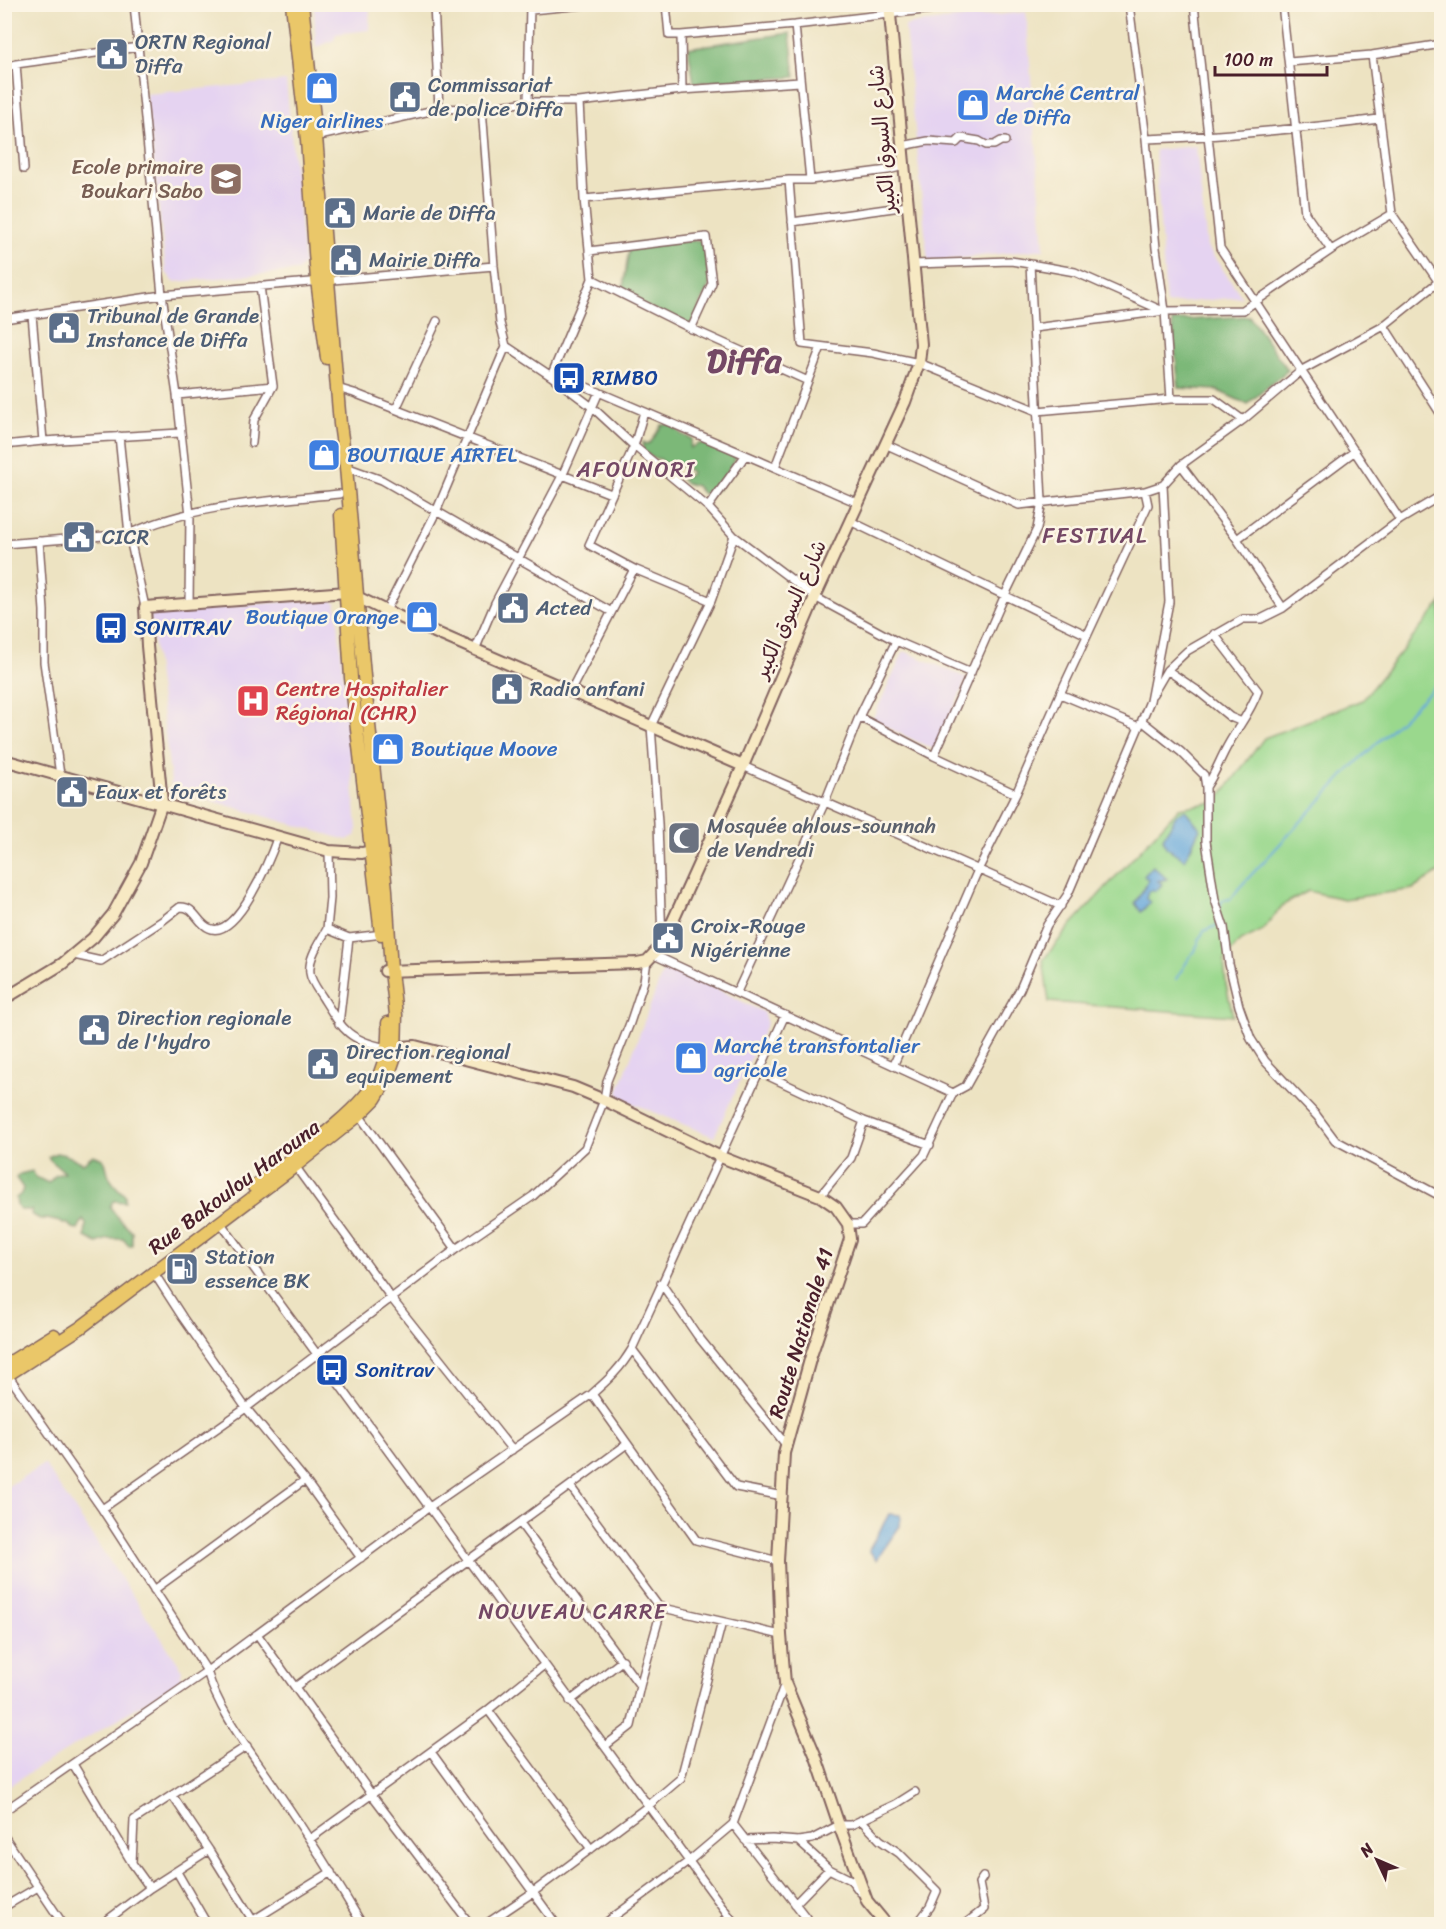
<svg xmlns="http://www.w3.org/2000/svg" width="1446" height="1929" font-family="Sriracha,'Playpen Sans Arabic',sans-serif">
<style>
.built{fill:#e5d3f1}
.green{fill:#9ad88d;stroke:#727c5c;stroke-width:1.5}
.forest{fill:#7bb878;stroke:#626c52;stroke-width:1.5}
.water{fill:#68a9dc;stroke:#596484;stroke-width:1.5}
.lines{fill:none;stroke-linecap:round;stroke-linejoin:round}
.stream{stroke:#68a9dc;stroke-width:2}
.street-casing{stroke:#836460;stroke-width:10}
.secondary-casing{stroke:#836460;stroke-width:14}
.highway-casing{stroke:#836460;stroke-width:15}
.street{stroke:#fff;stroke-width:7}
.secondary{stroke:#f7e9c3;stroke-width:10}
.highway{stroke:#eac769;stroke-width:12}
.labels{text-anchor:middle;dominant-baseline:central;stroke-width:5;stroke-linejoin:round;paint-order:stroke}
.service-label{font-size:21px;fill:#4e5e75;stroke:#fcf5e5;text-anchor:start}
.shop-label{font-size:21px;fill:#366cbe;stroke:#fcf5e5;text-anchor:start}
.street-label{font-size:21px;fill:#4a1f2b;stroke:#fcf5e5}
.education-label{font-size:21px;fill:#785e54;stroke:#fcf5e5;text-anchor:end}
.transit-label{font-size:21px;fill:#164399;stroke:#fcf5e5;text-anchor:start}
.health-label{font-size:21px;fill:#be3a42;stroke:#fcf5e5;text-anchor:start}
.worship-label{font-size:21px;fill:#5b616d;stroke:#fcf5e5;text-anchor:start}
.neighbourhood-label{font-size:22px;letter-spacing:1.5px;fill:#744865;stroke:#fcf5e5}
.town-label{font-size:33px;font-weight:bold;fill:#744865;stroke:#fcf5e5}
</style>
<rect width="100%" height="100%" fill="#fcf5e5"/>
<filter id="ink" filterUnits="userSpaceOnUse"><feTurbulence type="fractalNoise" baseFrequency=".0167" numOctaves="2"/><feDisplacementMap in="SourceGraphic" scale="12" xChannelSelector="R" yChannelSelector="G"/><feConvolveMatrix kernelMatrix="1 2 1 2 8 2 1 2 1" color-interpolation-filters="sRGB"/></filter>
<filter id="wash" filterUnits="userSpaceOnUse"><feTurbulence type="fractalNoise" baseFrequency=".008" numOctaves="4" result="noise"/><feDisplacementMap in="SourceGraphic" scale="24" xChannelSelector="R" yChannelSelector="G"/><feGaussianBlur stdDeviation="1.35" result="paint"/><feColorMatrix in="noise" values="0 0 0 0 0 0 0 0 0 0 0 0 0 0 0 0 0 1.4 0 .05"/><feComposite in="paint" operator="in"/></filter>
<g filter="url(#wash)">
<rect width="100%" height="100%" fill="#ede3c2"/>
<!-- built -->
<path class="built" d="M314,5h56l-1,25 -33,4 -2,6 -18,8z
M1026,12l18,237 -116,13 -23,-236 12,-3z
M286,81l18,183 -6,7 -124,11 -8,-10 -20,-178z
M1196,146l11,101 35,50 -76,7 -11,-154z
M333,598v4h3l1,8 20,218 -1,7 -9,5 -175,-51 -22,-176z
M904,651l63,27 -32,72 -63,-30z
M666,963l97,49 4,11 -53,114 -94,-39 -2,-6z
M44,1464l138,205 -2,12 -175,107v-300z"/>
<!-- green -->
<path class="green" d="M1441,603v268l-28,18 -69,10 -36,-8 -25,14 -20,25 -24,12 -15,19 2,24 7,31 -184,-14 -6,-42 29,-36 107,-116 37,-6 48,-64 98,-38z"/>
<!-- forest -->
<path class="forest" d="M790,33l5,44 -101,6 -6,-35z
M705,240l5,44 -20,44 -68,-34 8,-50z
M1249,316l39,54 -41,34 -31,-14 -37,-2 -7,-67z
M672,424l9,10 11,5 -2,9 11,-5 36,13 -16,26 -2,7 -16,5 -7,-8 -13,-4 -2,-4 9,-3 1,-3 -9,-6 -17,-2 -5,-5 -7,-1 -10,-7v-9l4,2 4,-2 11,-17z
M56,1153l10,2 17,8 10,-8c16,5 11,8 16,21 3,8 10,14 16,19v7l-12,-1 -3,6c6,8 14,19 22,24v14l-3,1 -6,-7h-15l-11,4 -12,-6 1,-13 -3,-4 -5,9 -6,-1 -5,-5c-9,0 -19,-6 -27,-4l-9,-5 1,-4h-12l-3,-4 -1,-8 5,-4 2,-6 -7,-10 4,-4 12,-3 4,6 12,6 8,-8 8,-2c-4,-8 -12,-9 -16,-16z"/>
<!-- water -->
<path class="water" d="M1185,810l15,18 -15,32 -19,-13 -3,-9 14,-24z
M1153,866l14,13 -9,2 4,3 -6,7h-8l-2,8 4,3 -9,10 -6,-9 14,-23 -5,-4z
M889,1514l11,1v11l-24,34 -7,-10z"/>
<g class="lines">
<!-- stream -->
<path class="stream" d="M1220,907l2,-7 9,-1 8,-11 110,-118 93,-90
M1176,979l21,-33 4,-10 3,-5 14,-6 2,-4"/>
</g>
</g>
<g filter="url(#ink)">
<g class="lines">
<defs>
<path id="street" d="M134,4l28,291 15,100 13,120 -1,89
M434,4l5,105
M666,4l3,31h12l114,-10 180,-21
M1129,4l17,135 10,109 9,63 6,88
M1194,4l26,244 180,272
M1282,4l23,209 26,37
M531,10l63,-6
M795,25l15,155h-21l13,164 71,9 46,10 118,48 134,-12h43l29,21
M681,35l1,55
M1372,55l20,159 46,67
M1289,62l83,-7 70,-11
M16,64l8,105
M4,67l12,-3 123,-17
M528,102l2,-98
M579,102l5,97 8,80 -41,97 41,31 42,39 74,61 26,29 81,61 81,44 75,32
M315,137l124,-28 43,-1 46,-6h51l103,-12 118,-8
M1146,139c78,-3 155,-10 233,-20
M902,146l26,-5 28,2 5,-5 18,3 7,4h8l7,-4h4
M810,180l78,-10 16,-4
M584,199l205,-19
M792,222l116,-16
M589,251l117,-14 6,46 -21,46
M913,264l98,-3 19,3 45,8 88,39
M592,279l98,49 118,53
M32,315l11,126
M4,319l158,-24 332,-29
M1384,326l58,90
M1034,328l131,-17 78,-1 88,-60 61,-36
M506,346l45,30 31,9 276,118
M337,388l17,5 257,101
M177,395l96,-9 -13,-100
M396,409l41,-88
M644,412l-10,34 -45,99 45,24 77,32
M119,436l10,98 16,73
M252,443l2,-23 19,-34
M885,444l134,61 126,-14 18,-6 18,-20 62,-45 59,-50 80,-43 60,-48
M4,445l39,-4 137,-8
M1181,465l56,74 46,69
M346,467l36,13 228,131
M775,467l46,-120
M708,507l37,-51
M850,521l237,114
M1237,539l118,-88
M39,541l5,70v51l16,113
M4,544l125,-10c65,-30 139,-33 210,-40
M386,611l50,-99 70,-166 -6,-23 -6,-57 -12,-158
M475,650l20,-47 68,-129 36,-82
M1167,670l31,21 32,26 12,5
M571,690l63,-121
M1060,694l79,33
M1153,694l14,-24 20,-19 56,-32h18l22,-11 117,-88 42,-25
M859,717l75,39 82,38
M1142,721l39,31 23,23 2,12v54l9,59 9,27 5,37 10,42 12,33 14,22 52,55 18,24 107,57
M934,756l71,-161 32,-66 5,-28 -12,-237
M743,766l318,140
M1206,787c9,-13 14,-28 22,-42 10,-18 23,-34 30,-54l-44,-57
M327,929l3,-31 -1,-47
M349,938l-22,-9c-7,13 -19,28 -17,44 1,9 8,17 13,25 20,32 25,42 63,50
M662,942l-4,-119 -7,-97 60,-125 23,-65
M74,955l27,6 61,-40 18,-14c15,-1 17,16 29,21 28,13 62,-72 69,-92
M654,955l299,138 13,-7 54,-97 27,-64 21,-31 82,-193 19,-99 -6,-117
M737,992l88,-190 34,-85 37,-76
M339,1024l10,-86 34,-4
M894,1064l84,-194 38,-76 44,-100 88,-189 -3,-14
M760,1072l104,49 66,24
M359,1115l97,134
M295,1166l97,133 120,151
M820,1196l31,-38 13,-37
M220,1222l515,702
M848,1224h14l62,-69 29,-62
M154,1273l29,45 63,90 59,72 56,78
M661,1283l36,52 90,111
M632,1349l104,138 47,9
M8,1375l94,134 105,162c12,42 45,82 69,118 30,44 59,89 86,135
M592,1394l104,146 82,21
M570,1486l89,121 122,28
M102,1509l144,-101 210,-159 77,-53 52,-48 19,-48 3,-19 23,-58 14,-42 3,-20
M520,1523l120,163
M154,1590l151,-110
M257,1634l115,161 98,129
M295,1687l332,-243
M570,1701l53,-41
M488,1710l103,139
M605,1746l26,-20 9,-40 22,-79
M431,1752l125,172
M73,1764l59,99 18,25
M172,1795l37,55 46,74
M4,1811l203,-140 221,-163 164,-114c16,-14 29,-26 40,-45l153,-334
M861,1820l19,20 19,13 38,38 -7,16 -13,17
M733,1824l78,100
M4,1836l59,88
M310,1839l178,-129 56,-45
M745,1840l27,-1 26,2 14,-2 27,-14h12l45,-21 19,-12
M798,1841l31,28 22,11 9,12
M132,1863l2,-43 113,-74
M177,1872l30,52
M795,1904l34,-35
M4,1907l34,-20
M102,1924l48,-36 59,-38
M247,1924l84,-52
M486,1924l46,-31 116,-87 33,-28 41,-156
M604,1924l84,-62 45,-38 52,-141
M719,1924l10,-7
M965,1924l19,-15 -5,-26 4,-6"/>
<path id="secondary" d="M4,760l325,91 33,2 17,-4
M385,971l252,-8 10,-2 15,-16 81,-179 72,-169 90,-195 14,-39 2,-19 -32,-340
M4,999l58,-35 31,-26 20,-24 28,-51 21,-60 -15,-157 -2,-39 202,-15 39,19 357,155
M389,1048l26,-2 158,41 31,13 117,57 99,39 16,11 12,17 2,15 -39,117 -27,97 -6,108 3,74 4,48 31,74 23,68 28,76 19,23"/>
<path id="highway" d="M292,4l15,136 10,140 10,78
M341,515l10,163 30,256
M254,1187c33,-25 111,-77 126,-114 6,-15 9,-34 8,-50
M4,1366l50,-31
M4,1377l76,-49 215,-162 64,-51 16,-16 12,-20 8,-23 1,-41 -5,-44 -5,-81 -22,-214 -18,-209 -6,-43 -24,-287 -14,-133"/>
</defs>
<!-- street casing -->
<use href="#street" class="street-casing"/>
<!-- secondary casing -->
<use href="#secondary" class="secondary-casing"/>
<!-- highway casing -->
<use href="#highway" class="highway-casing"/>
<!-- street -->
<use href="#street" class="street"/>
<!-- secondary -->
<use href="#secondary" class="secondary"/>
<!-- highway -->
<use href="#highway" class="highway"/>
</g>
</g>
<!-- icons -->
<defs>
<symbol id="civic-square" viewBox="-11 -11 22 22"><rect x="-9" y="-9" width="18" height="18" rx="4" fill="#5c6f8a" stroke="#fcf5e5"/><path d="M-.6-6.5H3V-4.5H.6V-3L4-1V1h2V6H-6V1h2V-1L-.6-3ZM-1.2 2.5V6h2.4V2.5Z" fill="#fff"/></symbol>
<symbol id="shop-square" viewBox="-11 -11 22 22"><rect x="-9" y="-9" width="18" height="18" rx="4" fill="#3f7fe0" stroke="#fcf5e5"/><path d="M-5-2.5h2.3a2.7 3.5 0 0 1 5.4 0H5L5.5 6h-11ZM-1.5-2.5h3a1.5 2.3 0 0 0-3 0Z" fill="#fff"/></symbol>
<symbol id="school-square" viewBox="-11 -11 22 22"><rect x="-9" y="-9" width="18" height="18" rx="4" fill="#8d6e63" stroke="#fcf5e5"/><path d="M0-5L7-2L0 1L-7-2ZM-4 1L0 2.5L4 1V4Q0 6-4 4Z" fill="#fff"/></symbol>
<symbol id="bus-square" viewBox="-11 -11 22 22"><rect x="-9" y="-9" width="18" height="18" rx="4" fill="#1a4fb4" stroke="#fcf5e5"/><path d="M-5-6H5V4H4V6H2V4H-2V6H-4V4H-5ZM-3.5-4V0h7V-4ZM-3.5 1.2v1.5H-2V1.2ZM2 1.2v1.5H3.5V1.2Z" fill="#fff"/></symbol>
<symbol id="hospital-square" viewBox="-11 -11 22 22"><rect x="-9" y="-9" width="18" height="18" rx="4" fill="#e0444e" stroke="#fcf5e5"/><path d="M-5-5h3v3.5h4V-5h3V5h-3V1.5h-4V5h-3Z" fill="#fff"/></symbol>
<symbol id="mosque-square" viewBox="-11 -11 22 22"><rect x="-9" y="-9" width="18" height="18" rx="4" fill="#6b7280" stroke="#fcf5e5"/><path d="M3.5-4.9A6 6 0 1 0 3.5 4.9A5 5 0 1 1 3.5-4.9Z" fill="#fff"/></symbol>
<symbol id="fuel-square" viewBox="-11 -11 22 22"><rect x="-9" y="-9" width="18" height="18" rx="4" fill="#5c6f8a" stroke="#fcf5e5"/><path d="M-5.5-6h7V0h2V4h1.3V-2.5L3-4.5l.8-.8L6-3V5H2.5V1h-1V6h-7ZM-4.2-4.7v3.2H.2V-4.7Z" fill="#fff"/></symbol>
</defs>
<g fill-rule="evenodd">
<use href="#civic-square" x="93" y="35" width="38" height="38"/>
<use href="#shop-square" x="303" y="69" width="38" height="38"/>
<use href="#civic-square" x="386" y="78" width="38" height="38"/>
<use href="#shop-square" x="954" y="86" width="38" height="38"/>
<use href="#school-square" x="207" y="160" width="38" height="38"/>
<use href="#civic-square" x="321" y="194" width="38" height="38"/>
<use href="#civic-square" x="327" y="241" width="38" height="38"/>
<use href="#civic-square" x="45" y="309" width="38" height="38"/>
<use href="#bus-square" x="550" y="359" width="38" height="38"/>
<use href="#shop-square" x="305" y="436" width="38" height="38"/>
<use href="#civic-square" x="60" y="518" width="38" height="38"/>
<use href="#civic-square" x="494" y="589" width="38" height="38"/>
<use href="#shop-square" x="403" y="598" width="38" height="38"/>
<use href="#bus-square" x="92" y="609" width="38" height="38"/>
<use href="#civic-square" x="488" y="670" width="38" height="38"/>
<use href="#hospital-square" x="234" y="682" width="38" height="38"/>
<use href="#shop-square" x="369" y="730" width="38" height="38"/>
<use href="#civic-square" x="53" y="773" width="38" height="38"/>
<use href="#mosque-square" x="665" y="819" width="38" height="38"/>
<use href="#civic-square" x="649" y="919" width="38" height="38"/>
<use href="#civic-square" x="75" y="1011" width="38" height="38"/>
<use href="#shop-square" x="672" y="1039" width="38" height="38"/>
<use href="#civic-square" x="304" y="1045" width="38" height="38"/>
<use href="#fuel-square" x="163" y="1250" width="38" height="38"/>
<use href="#bus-square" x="313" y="1351" width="38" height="38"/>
</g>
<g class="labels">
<!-- service labels -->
<g class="service-label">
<text x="135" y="42">ORTN Regional<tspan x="135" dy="24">Diffa</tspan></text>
<text x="428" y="85">Commissariat<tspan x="428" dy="24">de police Diffa</tspan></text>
<text x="363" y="213">Marie de Diffa</text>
<text x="369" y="260">Mairie Diffa</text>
<text x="87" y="316">Tribunal de Grande<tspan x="87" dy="24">Instance de Diffa</tspan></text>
<text x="102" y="537">CICR</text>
<text x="536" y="608">Acted</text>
<text x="530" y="689">Radio anfani</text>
<text x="95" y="792">Eaux et forêts</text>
<text x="691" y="926">Croix-Rouge<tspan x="691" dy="24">Nigérienne</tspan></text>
<text x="117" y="1018">Direction regionale<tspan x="117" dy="24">de l'hydro</tspan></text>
<text x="346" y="1052">Direction regional<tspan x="346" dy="24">equipement</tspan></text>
<text x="205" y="1257">Station<tspan x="205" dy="24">essence BK</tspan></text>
</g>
<!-- shop labels -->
<g class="shop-label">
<text x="996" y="93">Marché Central<tspan x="996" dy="24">de Diffa</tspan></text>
<text x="322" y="121" text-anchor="middle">Niger airlines</text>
<text x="347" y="455">BOUTIQUE AIRTEL</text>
<text x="399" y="617" text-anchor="end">Boutique Orange</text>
<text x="411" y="749">Boutique Moove</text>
<text x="714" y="1046">Marché transfontalier<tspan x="714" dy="24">agricole</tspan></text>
</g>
<!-- street labels -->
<g class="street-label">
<text transform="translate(882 139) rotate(-95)">شارع السوق الكبير</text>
<text transform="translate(790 609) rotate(-66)">شارع السوق الكبير</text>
<text transform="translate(234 1187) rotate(-37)">Rue Bakoulou Harouna</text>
<text transform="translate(801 1333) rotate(-73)">Route Nationale 41</text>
</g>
<!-- education labels -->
<g class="education-label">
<text x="203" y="167">Ecole primaire<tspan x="203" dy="24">Boukari Sabo</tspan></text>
</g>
<!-- transit labels -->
<g class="transit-label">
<text x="592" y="378">RIMBO</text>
<text x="134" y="628">SONITRAV</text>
<text x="355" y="1370">Sonitrav</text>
</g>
<!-- health labels -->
<g class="health-label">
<text x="276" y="689">Centre Hospitalier<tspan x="276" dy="24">Régional (CHR)</tspan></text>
</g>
<!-- worship labels -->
<g class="worship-label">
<text x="707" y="826">Mosquée ahlous-sounnah<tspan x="707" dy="24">de Vendredi</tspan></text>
</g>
<!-- neighbourhood labels -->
<g class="neighbourhood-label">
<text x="636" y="469">AFOUNORI</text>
<text x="1095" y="535">FESTIVAL</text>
<text x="573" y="1611">NOUVEAU CARRE</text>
</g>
<!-- town labels -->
<g class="town-label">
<text x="744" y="361">Diffa</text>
</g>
</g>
<!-- margin -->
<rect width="1446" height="1929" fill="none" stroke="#fcf5e5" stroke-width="24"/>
<!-- north arrow -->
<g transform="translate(1377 1860) rotate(314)" stroke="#fcf5e5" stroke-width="4.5" paint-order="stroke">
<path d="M0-4.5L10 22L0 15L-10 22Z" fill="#4a1f2b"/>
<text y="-9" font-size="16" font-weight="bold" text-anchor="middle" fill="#4a1f2b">N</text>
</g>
<!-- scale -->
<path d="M1215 66v9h112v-9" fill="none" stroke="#4a1f2b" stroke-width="3"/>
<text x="1224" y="66" font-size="18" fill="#4a1f2b" stroke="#fcf5e5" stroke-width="4.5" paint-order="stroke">100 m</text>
</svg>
